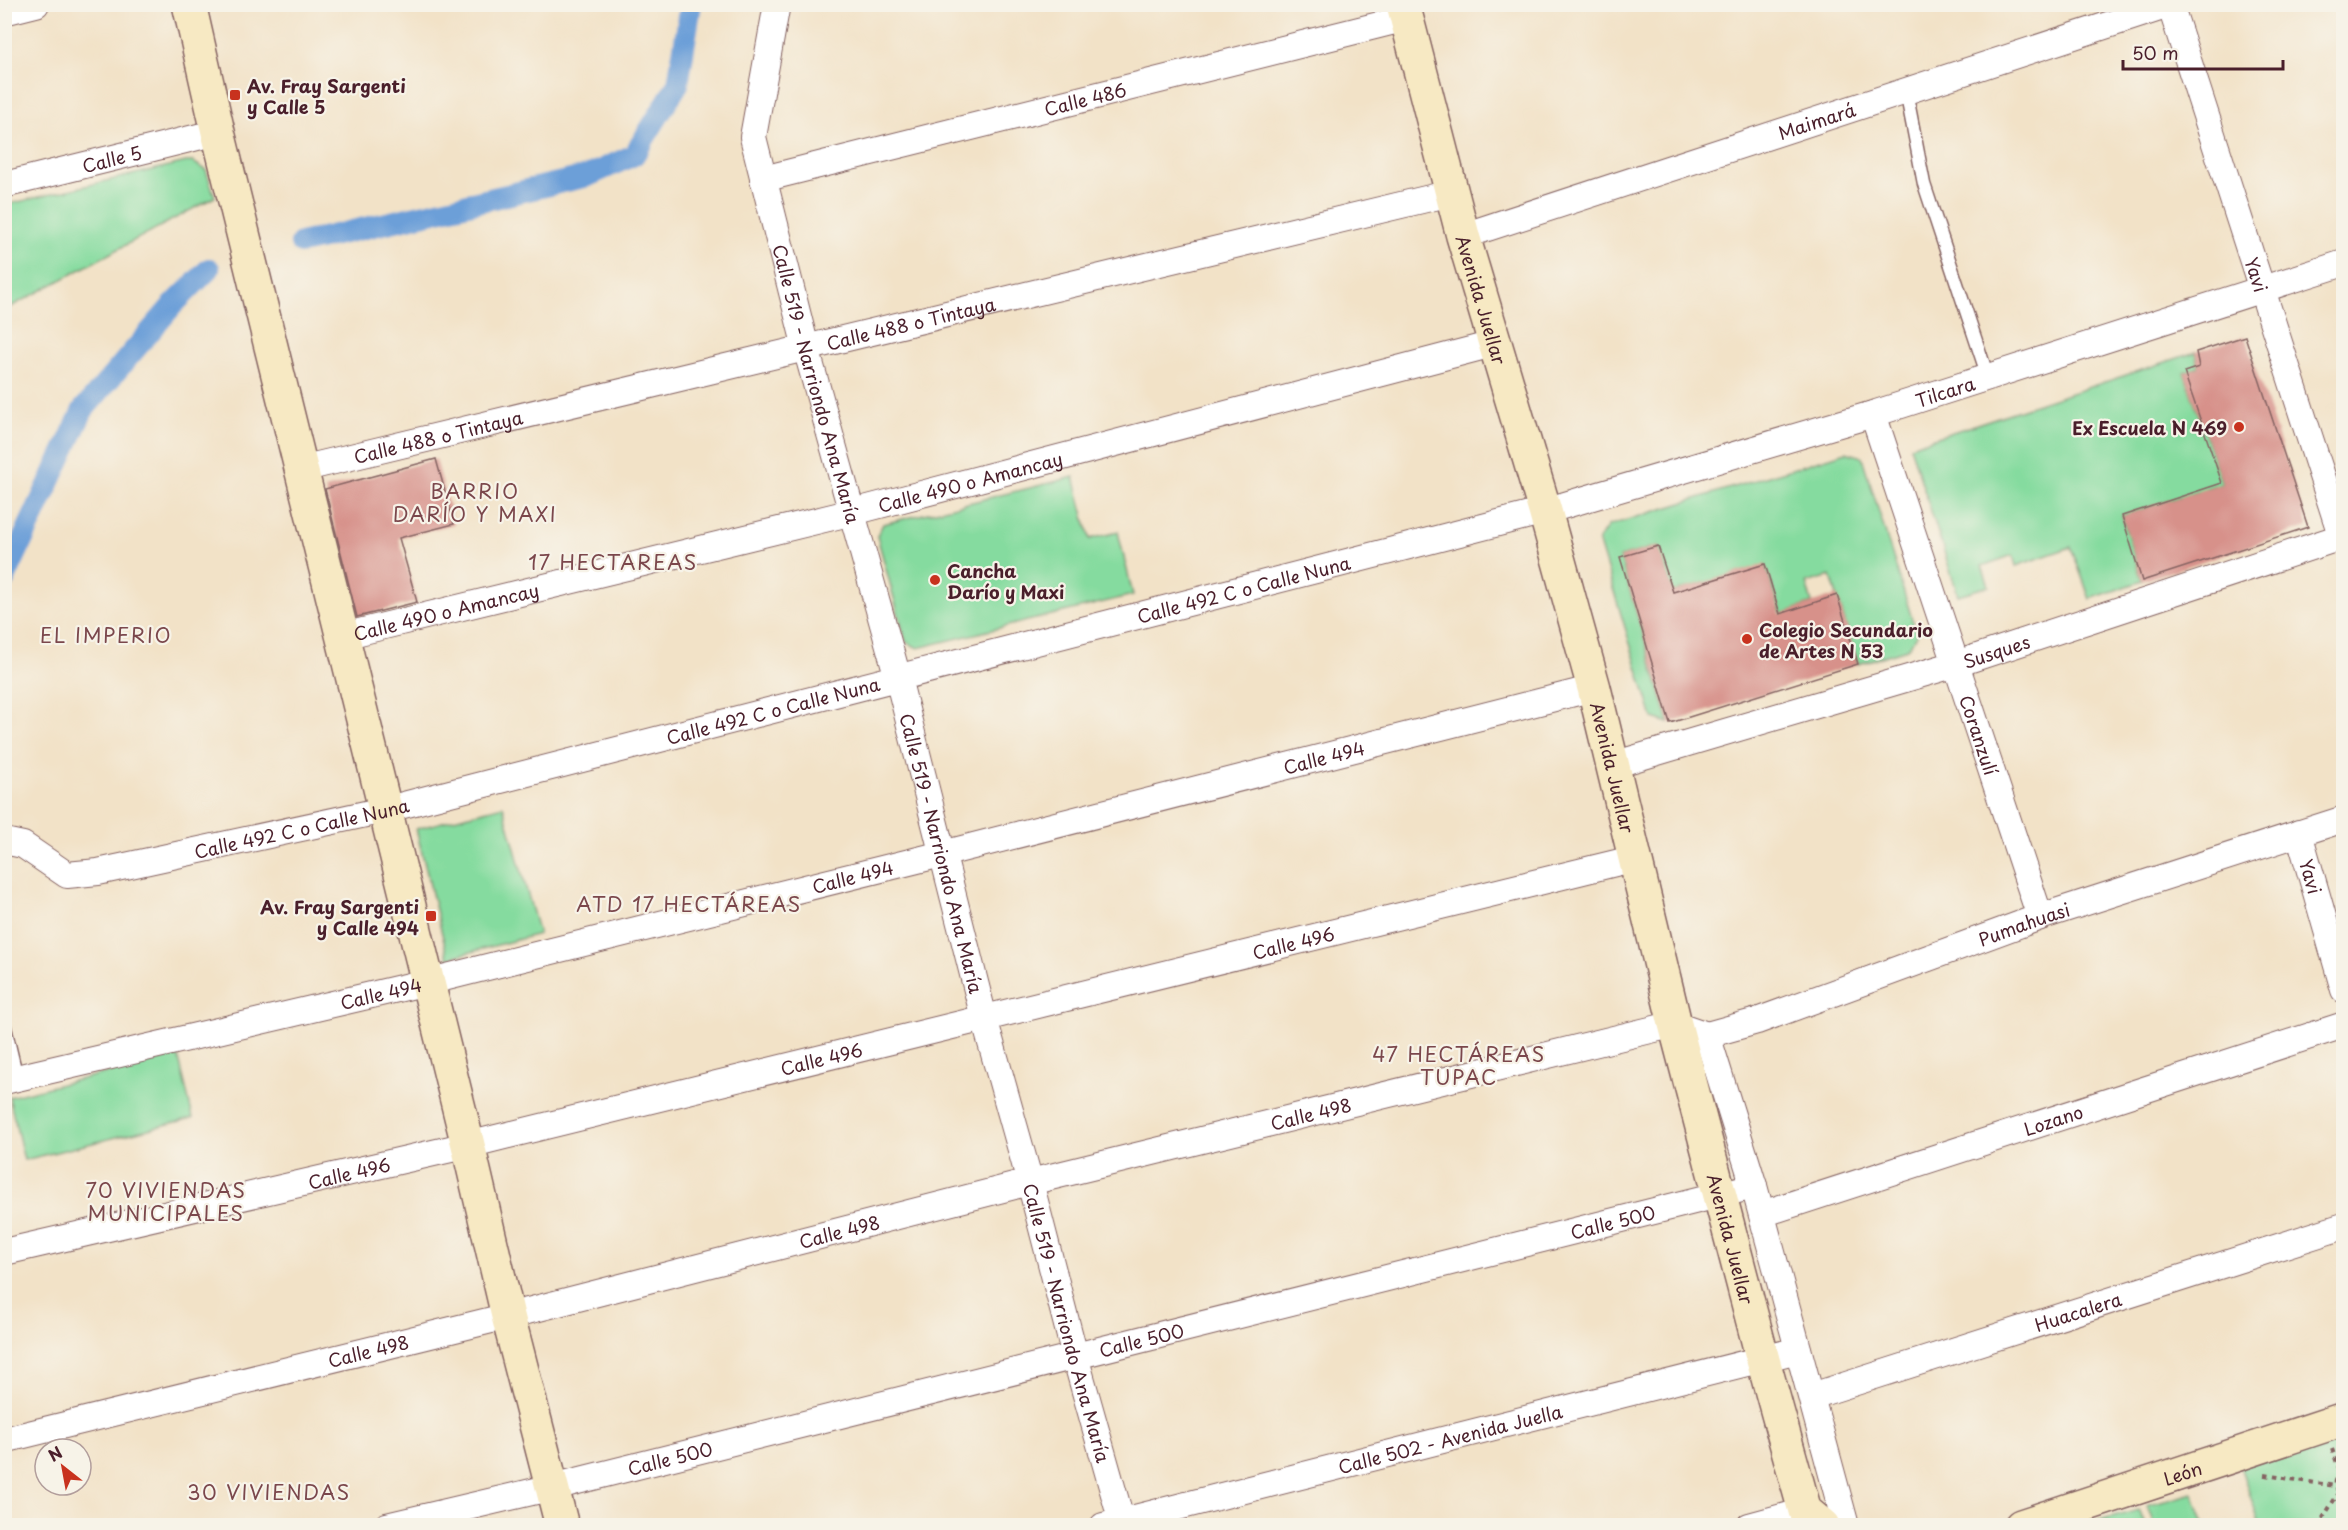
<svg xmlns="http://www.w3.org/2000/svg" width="2348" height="1530" font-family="'Playpen Sans',sans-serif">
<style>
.green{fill:#85db9f;stroke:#687d65;stroke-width:1.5}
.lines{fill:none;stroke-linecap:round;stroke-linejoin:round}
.canal{stroke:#6c9fd8;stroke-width:22}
.building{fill:#d7918a}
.lane-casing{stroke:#856362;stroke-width:15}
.street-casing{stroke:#856362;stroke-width:28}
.secondary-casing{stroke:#856362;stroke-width:36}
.path{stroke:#856362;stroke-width:4;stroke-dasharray:4.5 4.5;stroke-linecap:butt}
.lane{stroke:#fff;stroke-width:12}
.street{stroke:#fff;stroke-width:26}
.secondary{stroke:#f7e9c3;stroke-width:33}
.poi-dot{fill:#c8321e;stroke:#f7f3e8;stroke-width:2}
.labels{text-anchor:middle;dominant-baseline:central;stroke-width:4.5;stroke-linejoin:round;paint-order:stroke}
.poi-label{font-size:18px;font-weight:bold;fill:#4a1f2b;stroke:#f7f3e8;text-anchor:start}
.street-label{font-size:18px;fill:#4a1f2b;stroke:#f7f3e8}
.neighbourhood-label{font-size:20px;letter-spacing:1.5px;fill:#7b474c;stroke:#f7f3e8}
</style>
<rect width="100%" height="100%" fill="#f7f3e8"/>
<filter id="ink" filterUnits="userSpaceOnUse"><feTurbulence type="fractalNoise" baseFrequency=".0167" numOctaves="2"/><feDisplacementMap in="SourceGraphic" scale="12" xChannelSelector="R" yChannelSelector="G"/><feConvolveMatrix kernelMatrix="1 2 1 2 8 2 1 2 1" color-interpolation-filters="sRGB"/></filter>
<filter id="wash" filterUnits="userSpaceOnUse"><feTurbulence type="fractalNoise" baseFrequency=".008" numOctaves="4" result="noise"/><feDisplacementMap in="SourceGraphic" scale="24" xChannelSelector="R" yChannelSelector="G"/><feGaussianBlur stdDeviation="1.35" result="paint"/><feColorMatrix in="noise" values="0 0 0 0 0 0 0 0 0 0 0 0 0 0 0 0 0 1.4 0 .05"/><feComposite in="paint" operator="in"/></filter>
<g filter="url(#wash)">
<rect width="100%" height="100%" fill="#f2e2c7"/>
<!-- green -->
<path class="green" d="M186,162h7l13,8 9,27 -210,113v-105z
M2196,352l3,15 -15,5 38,111 -100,33 20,65 -52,18 -19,-52 -55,19 -3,-11 -31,11 7,20 -31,9 -48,-149z
M1846,452l16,5 55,178 -10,14 -49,15 -27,-88 -25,7 6,20 -30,11 -17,-49 -92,27 -15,-46 -38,11 49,166 -16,-5 -55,-178 10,-14z
M1074,477l16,62 28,-7 15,63 -215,53 -12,-6 -29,-106 6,-12z
M503,806l36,128 -91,24 -32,-129z
M178,1055l15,63 -169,42 -15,-63z
M2343,1428v97h-83l-21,-62z
M2193,1493l12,32h-51l-7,-19z
M2139,1510l6,15h-52l-1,-2z"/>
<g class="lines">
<!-- canal -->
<path class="canal" d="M301,243l287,-67 46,-21 44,-71 13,-80
M4,580l79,-170 89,-104 37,-37"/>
</g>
<g id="blocks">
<!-- building -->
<path class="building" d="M2245,336l63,191 -166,54 -20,-65 100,-33 -38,-111 15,-5 -3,-15z
M436,459l18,65 -55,14 18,64 -60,15 -32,-128z
M1658,546l15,46 92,-28 15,50 57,-19 21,69 -188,59 -50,-166z"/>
</g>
</g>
<g filter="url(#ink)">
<use href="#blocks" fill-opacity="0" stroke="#856362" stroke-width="1.5"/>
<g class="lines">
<defs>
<path id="lane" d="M1906,91l18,93 64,193
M4,1023l13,55"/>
<g id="street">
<path id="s1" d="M777,4l-24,133 53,211 92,330 86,340 46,164 45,174 48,170"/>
<path id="s2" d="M2170,4l174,540"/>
<path d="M4,12l32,-8"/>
<path id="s3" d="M763,179l644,-161"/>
<path id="s4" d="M4,185l214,-53"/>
<path id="s5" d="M1463,236l709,-232"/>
<path id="s6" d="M1873,414l167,503"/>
<path id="s7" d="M301,469l1150,-276"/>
<path id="s8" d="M343,636l510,-124 640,-168"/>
<path id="s9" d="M1613,765l343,-101 388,-128"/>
<path id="s10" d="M2299,833l45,157"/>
<path id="s11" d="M4,841l19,4 44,30 31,-3 286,-62 1161,-299 328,-97 471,-151"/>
<path id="s12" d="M1707,1035l50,-14 283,-104 304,-98"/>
<path d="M1707,1035l47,151 92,340"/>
<path id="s13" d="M4,1081l423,-99 515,-128 652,-166"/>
<path id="s14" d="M1762,1214l582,-189"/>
<path id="s15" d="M4,1252l464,-107 1168,-287"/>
<path id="s16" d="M1812,1396l532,-170"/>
<path id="s17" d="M4,1440l504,-124 522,-134 645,-158 32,11"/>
<path id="s18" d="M387,1526l166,-39 1201,-301"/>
<path id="s19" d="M1103,1526l695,-176"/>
<path d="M1749,1526l56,-15"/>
</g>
<g id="secondary">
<path d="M189,4l29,128 250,1013 40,171 54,210"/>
<path id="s20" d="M1403,4l60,232 82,275 49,177 81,336 88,336 42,151 18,15"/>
<path id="s21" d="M2021,1526l323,-107"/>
</g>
</defs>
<!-- lane casing -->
<use href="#lane" class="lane-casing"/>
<!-- street casing -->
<use href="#street" class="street-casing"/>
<!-- secondary casing -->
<use href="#secondary" class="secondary-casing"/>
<!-- path -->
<path class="path" d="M2332,1449l9,25
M2343,1473c-7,4 -9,9 -6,16l7,5
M2265,1475l70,11
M2318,1526l21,-34"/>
<!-- lane -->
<use href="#lane" class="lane"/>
<!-- street -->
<use href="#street" class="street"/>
<!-- secondary -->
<use href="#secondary" class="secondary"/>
</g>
</g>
<!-- markers -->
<g class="poi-dot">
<rect x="229" y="89" width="12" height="12" rx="3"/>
<circle cx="2239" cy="427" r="6"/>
<circle cx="935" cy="580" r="6"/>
<circle cx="1747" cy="639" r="6"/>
<rect x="425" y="910" width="12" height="12" rx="3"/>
</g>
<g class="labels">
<!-- poi labels -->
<g class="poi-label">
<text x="247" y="85">Av. Fray Sargenti<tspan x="247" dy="21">y Calle 5</tspan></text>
<text x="2227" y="427" text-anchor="end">Ex Escuela N 469</text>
<text x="947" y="570">Cancha<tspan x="947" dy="21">Darío y Maxi</tspan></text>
<text x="1759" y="629">Colegio Secundario<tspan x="1759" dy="21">de Artes N 53</tspan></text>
<text x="419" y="906" text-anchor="end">Av. Fray Sargenti<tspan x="419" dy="21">y Calle 494</tspan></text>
</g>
<!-- street labels -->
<g class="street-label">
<text stroke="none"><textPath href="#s3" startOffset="332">Calle 486</textPath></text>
<text stroke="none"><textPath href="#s5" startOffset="372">Maimará</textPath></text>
<text stroke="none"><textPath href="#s4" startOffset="111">Calle 5</textPath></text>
<text stroke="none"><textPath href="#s2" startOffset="284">Yavi</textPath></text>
<text stroke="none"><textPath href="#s20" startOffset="306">Avenida Juellar</textPath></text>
<text stroke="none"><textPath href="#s7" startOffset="627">Calle 488 o Tintaya</textPath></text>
<text stroke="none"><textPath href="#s1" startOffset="390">Calle 519 - Narriondo Ana María</textPath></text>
<text stroke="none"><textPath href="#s11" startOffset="2013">Tilcara</textPath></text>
<text stroke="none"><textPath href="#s7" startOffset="141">Calle 488 o Tintaya</textPath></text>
<text stroke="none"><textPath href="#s8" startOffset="646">Calle 490 o Amancay</textPath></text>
<text stroke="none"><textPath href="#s11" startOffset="1284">Calle 492 C o Calle Nuna</textPath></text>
<text stroke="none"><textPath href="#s8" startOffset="106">Calle 490 o Amancay</textPath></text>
<text stroke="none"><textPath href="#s9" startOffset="400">Susques</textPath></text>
<text stroke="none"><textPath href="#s11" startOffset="798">Calle 492 C o Calle Nuna</textPath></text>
<text stroke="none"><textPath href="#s6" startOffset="338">Coranzulí</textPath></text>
<text stroke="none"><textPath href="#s13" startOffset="1359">Calle 494</textPath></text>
<text stroke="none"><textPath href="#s20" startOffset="792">Avenida Juellar</textPath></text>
<text stroke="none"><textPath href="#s11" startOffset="312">Calle 492 C o Calle Nuna</textPath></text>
<text stroke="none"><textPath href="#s1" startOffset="876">Calle 519 - Narriondo Ana María</textPath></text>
<text stroke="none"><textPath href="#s13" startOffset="873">Calle 494</textPath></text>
<text stroke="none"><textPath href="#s10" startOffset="45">Yavi</textPath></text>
<text stroke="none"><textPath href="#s12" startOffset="336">Pumahuasi</textPath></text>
<text stroke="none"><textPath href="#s15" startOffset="1326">Calle 496</textPath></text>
<text stroke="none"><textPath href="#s13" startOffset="387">Calle 494</textPath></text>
<text stroke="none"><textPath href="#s15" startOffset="840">Calle 496</textPath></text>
<text stroke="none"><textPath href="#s17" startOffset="1347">Calle 498</textPath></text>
<text stroke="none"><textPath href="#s14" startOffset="306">Lozano</textPath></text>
<text stroke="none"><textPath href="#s15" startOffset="354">Calle 496</textPath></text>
<text stroke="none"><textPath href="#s18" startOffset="1263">Calle 500</textPath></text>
<text stroke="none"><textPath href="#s17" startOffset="861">Calle 498</textPath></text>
<text stroke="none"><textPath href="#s20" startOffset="1278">Avenida Juellar</textPath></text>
<text stroke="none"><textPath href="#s16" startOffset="279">Huacalera</textPath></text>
<text stroke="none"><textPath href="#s1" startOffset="1362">Calle 519 - Narriondo Ana María</textPath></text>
<text stroke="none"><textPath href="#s18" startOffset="777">Calle 500</textPath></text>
<text stroke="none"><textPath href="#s17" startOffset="375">Calle 498</textPath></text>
<text stroke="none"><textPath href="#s19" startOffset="358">Calle 502 - Avenida Juella</textPath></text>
<text stroke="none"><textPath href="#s18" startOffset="291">Calle 500</textPath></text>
<text stroke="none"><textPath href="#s21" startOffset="170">León</textPath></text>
</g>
<!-- neighbourhood labels -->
<g class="neighbourhood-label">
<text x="475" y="491">BARRIO<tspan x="475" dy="23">DARÍO Y MAXI</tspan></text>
<text x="613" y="562">17 HECTAREAS</text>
<text x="106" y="635">EL IMPERIO</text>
<text x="689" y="904">ATD 17 HECTÁREAS</text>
<text x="1459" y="1054">47 HECTÁREAS<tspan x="1459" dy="23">TUPAC</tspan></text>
<text x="166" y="1190">70 VIVIENDAS<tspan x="166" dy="23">MUNICIPALES</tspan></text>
<text x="269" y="1492">30 VIVIENDAS</text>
</g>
</g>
<!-- margin -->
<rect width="2348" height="1530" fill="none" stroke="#f7f3e8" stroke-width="24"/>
<!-- north arrow -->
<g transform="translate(63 1467) rotate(329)"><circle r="28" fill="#f7f3e8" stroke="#b29e9c" stroke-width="1.5"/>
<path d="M0-4.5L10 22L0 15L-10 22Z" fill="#c8321e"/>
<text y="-9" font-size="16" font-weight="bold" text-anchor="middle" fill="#4a1f2b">N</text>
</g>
<!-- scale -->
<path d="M2123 60v9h160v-9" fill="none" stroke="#4a1f2b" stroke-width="3"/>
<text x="2132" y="60" font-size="18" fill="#4a1f2b" stroke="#f7f3e8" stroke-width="4.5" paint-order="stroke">50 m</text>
</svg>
